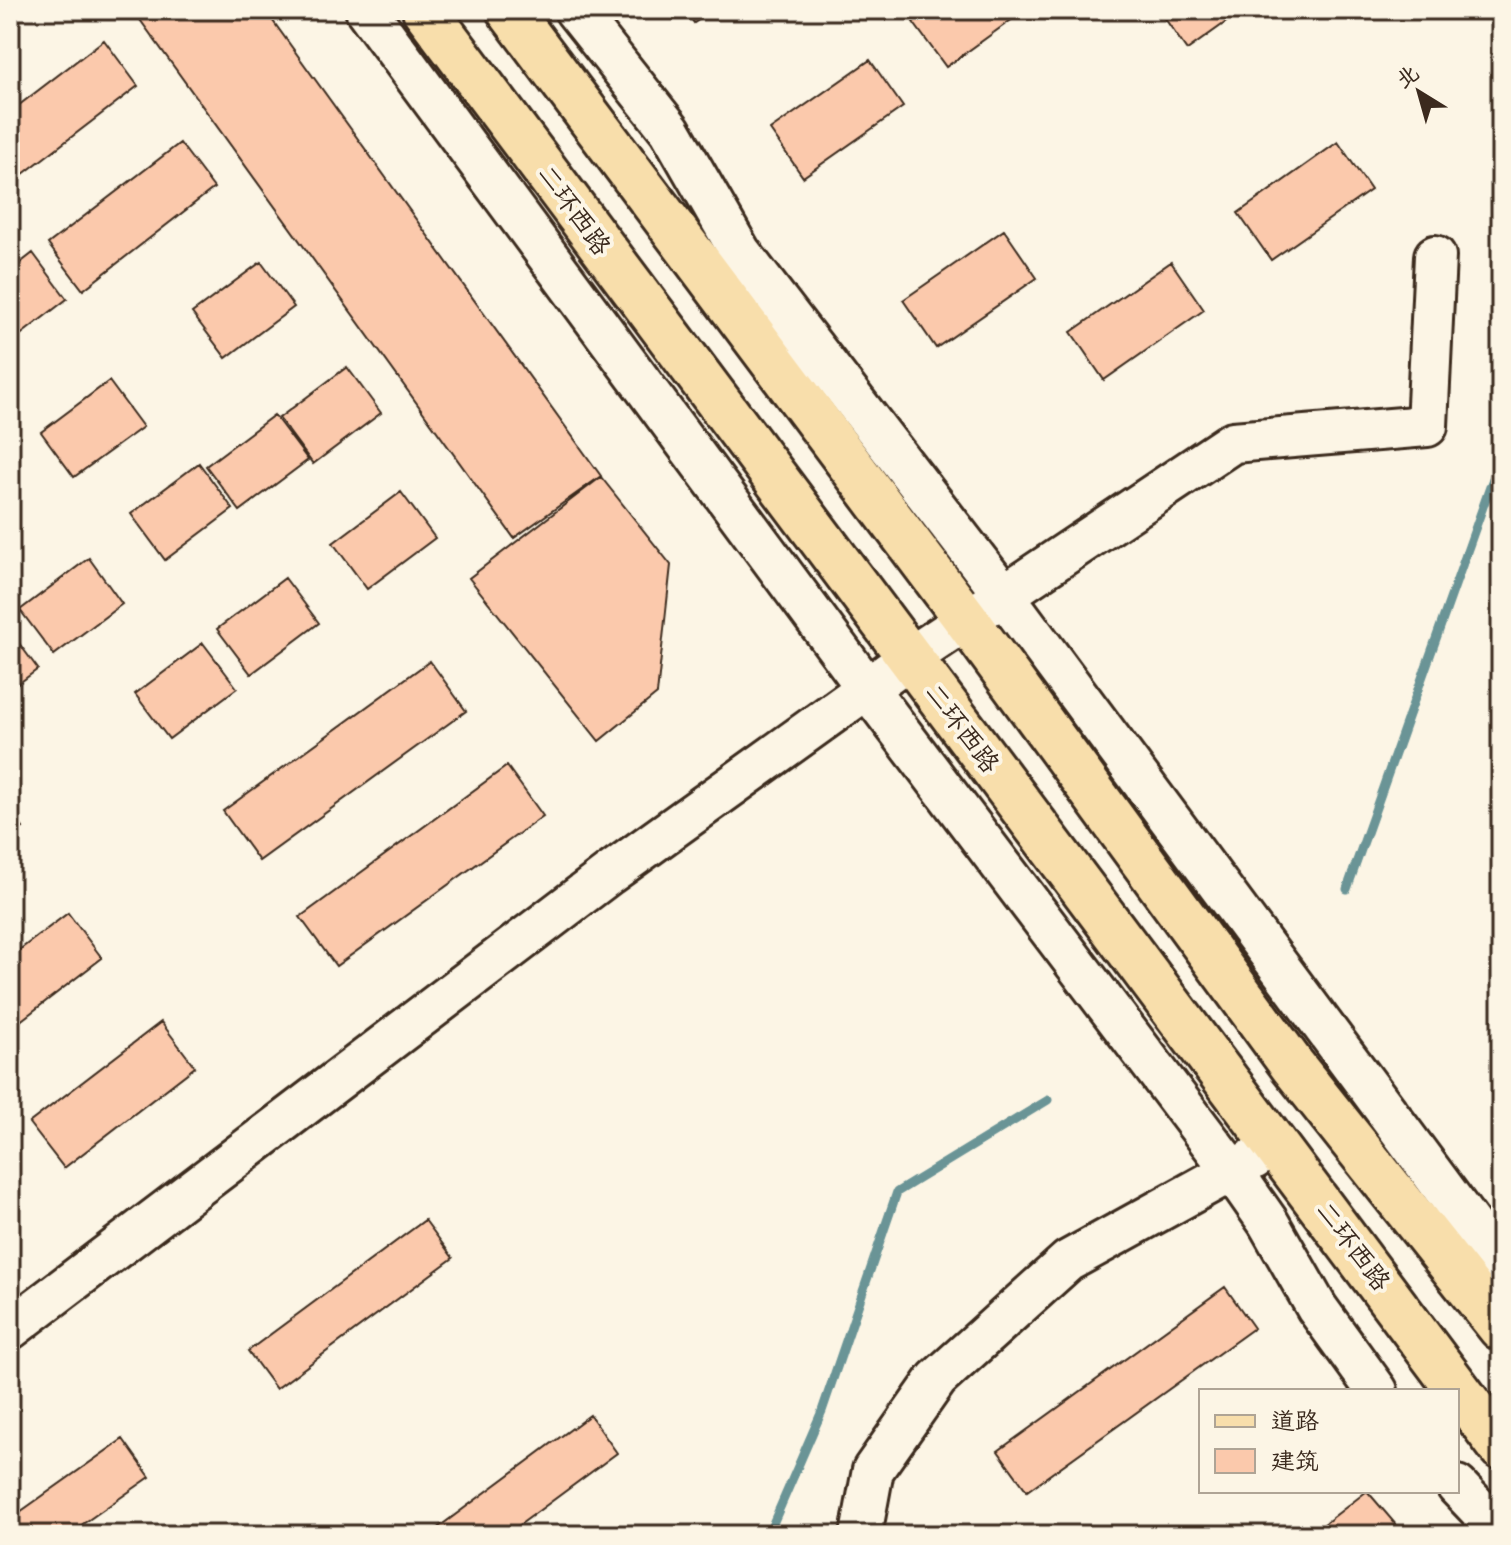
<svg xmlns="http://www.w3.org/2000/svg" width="1511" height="1545" font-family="Kalam,'LXGW WenKai TC',sans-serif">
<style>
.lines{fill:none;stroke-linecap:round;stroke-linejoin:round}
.stream{stroke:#6a9496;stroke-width:9}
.building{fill:#fbc9ac;stroke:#3b2a1e;stroke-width:2}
.minor-casing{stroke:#3b2a1e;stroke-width:46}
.major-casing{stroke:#3b2a1e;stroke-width:50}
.minor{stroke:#fcf5e5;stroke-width:40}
.major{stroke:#f8deab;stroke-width:44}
.labels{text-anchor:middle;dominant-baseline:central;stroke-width:8;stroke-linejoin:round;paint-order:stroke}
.street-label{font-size:26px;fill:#3b2a1e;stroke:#fcf5e5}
</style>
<rect width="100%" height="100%" fill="#fcf5e5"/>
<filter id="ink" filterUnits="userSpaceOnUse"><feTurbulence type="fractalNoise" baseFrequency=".0125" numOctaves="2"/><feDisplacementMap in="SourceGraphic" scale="16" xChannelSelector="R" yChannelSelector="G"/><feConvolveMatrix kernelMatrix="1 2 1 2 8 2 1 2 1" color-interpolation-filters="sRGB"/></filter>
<g filter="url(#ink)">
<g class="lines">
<!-- stream -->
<path class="stream" d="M1489,10l12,23
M1347,889l154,-433
M768,1535l54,-124 75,-219 151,-92"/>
</g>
<!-- building -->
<path class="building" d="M133,10h132l336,466 -87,62z
M685,10h28l-19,13z
M929,10h96l-79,57 -33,-45z
M1159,10h84l-56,40z
M104,40l34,46 -128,98v-72z
M870,60l33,47 -100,70 -33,-47z
M1338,142l33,48 -100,70 -33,-47z
M180,143l34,45 -131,102 -35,-46z
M1004,230l33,48 -101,70 -33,-48z
M33,253l34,46 -57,44v-72z
M261,262l33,45 -68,51 -34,-45z
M1171,262l33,48 -100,70 -33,-48z
M347,367l34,46 -68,51 -34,-46z
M109,381l34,46 -69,50 -33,-45z
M274,415l34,45 -68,51 -34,-45z
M199,463l34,46 -68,51 -34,-46z
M601,477l70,88 -14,129 -58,47 -130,-163z
M401,492l34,46 -68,51 -34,-46z
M89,558l33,46 -68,51 -34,-45z
M285,578l34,45 -68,51 -34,-45z
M10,631l28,38 -28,21z
M203,643l34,45 -68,51 -34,-45z
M430,661l36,50 -207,150 -36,-50z
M507,766l36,50 -207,150 -36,-49z
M10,810l13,18 -13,10z
M68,913l34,45 -92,71v-72z
M161,1022l34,45 -131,101 -35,-45z
M425,1220l28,38 -177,131 -28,-38z
M1225,1287l29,41 -227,163 -29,-40z
M590,1415l27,38 -111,82h-78z
M123,1439l27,38 -83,58h-57v-16z
M1367,1491l31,36 -11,8h-77z"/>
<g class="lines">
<defs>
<path id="minor" d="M366,10l501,678 366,484 35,50 49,86 60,83
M575,10l95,120 70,122 263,342 498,672
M10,1329l599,-455 299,-215 325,-217 194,-16 8,-170
M1457,1486l44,46
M861,1535l12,-65 64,-91 131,-118 187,-103"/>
<path id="major" d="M425,10l1076,1437
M509,10l457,609 326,446 209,263"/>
</defs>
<!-- minor casing -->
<use href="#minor" class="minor-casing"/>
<!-- major casing -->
<use href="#major" class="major-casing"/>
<!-- minor -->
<use href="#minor" class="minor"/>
<!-- major -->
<use href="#major" class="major"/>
</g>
</g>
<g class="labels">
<!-- street labels -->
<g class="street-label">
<text transform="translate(573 211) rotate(54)">二环西路</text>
<text transform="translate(961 729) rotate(53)">二环西路</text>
<text transform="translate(1352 1247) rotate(53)">二环西路</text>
</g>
</g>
<!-- margin -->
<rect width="1511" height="1545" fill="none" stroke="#fcf5e5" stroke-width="40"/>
<rect x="20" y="20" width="1471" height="1505" fill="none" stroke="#3b2a1e" stroke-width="3" filter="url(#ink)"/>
<!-- legend -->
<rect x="1199" y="1389" width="260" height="104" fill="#fcf5e5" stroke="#afa495" stroke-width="2"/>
<rect x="1215" y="1415" width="40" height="12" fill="#f8deab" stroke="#afa495" stroke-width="2"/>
<text x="1271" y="1429" font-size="24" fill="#3b2a1e">道路</text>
<rect x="1215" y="1449" width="40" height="24" fill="#fbc9ac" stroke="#afa495" stroke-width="2"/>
<text x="1271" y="1469" font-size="24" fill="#3b2a1e">建筑</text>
<!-- north arrow -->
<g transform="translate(1419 92) rotate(323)" stroke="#fcf5e5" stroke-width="6" paint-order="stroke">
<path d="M0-6L14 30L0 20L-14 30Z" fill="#3b2a1e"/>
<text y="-12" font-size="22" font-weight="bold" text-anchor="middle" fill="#3b2a1e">北</text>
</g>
</svg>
